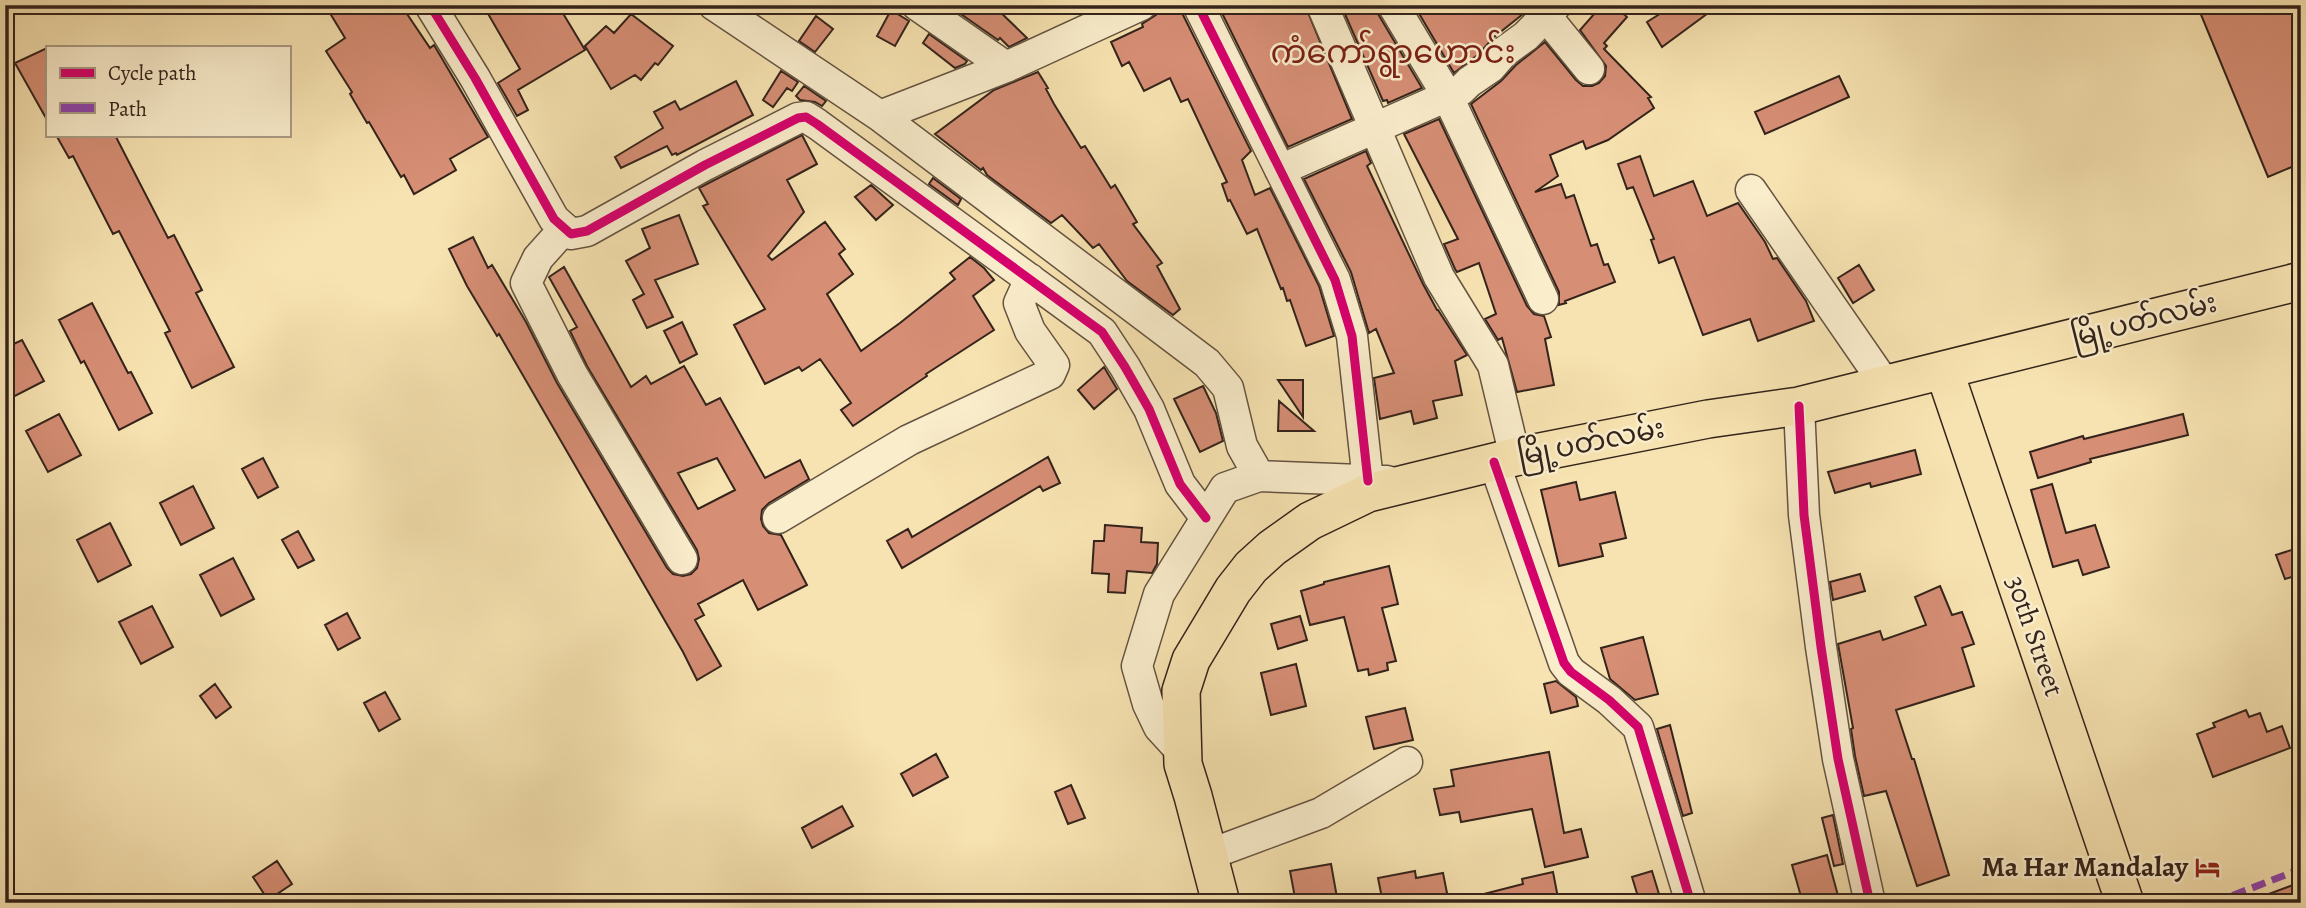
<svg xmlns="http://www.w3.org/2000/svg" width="2306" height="908" font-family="Alegreya,'Noto Sans Myanmar',serif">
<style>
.building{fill:#d68e75;stroke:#33231b;stroke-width:2;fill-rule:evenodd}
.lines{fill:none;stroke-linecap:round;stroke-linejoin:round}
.minor-casing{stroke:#645340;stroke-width:33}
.major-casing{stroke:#33231b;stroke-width:40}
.minor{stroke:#faedcc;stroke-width:30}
.major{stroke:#f7e3b1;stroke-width:37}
.quiet{stroke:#8e44ad;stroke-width:7;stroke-dasharray:14 7;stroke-linecap:butt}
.cycleway-casing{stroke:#faedcc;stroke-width:13}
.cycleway{stroke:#d6006c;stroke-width:9}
.labels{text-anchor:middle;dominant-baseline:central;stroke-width:5;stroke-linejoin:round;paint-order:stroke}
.street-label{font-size:28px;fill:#33231b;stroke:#faedcc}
.poi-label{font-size:28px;font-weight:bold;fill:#33231b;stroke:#faedcc;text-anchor:end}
.quarter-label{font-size:32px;fill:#7a1f14;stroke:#faedcc}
</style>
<rect width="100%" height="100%" fill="#f7e3b1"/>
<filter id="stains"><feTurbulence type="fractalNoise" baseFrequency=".00286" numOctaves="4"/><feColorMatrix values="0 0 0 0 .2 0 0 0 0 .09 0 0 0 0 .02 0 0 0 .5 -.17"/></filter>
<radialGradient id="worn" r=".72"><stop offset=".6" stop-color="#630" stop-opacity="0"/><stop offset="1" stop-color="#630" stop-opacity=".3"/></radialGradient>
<!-- building -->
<path class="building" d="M325,5h76l29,43 4,-3 54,92 -38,22 6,11 -42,24 -10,-19 -3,2 -32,-55 -2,1 -17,-29 2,-2 -26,-41 19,-13z
M483,5h75l27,45 -67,40 10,20 -11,6 -19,-33 22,-14z
M948,5h45l34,33 -18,9 -9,-9 -2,2z
M1158,5h23l1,8 69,138 -9,9 13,35 15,-7 49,98 15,50 -28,10 -16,-46 -3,1 -4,-13 -2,1 -24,-60 -10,5 -17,-34 -2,1 -6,-17 5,-2 -39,-83 -7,3 -11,-24 -26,13 -15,-29 -7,4 -11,-24 32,-15 -1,-3 14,-9z
M1218,5h87l47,114 -64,28z
M1341,5h35l2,9 44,74 -34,15 -1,-3 -4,1z
M1414,5h106l3,9 -30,24 -14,16 -25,19z
M1602,5h12l13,12 -23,26 3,3 -3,3 47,48 -3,1 6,10 -46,32 -22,9 -3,-8 -33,14 8,21 -23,16 26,-8 5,14 8,-3 17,51 6,-2 7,21 4,-1 7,18 -50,19 1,2 -7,2v-13l-88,-188 30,-23 15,-16 29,-23 31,38 7,6h9l7,-3 6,-7 1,-10 -26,-36z
M1674,5h45l-57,42 -15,-25z
M2197,5h99l5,13v145l-33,14z
M891,10l18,11 -14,25 -18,-10z
M631,14l42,32 -15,19 -3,-2 -14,17 -6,-5 -24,14 -26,-43 21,-20 8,7z
M816,16l17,13 -18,23 -16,-11z
M929,34l38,27 -2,3 -10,4 -32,-25z
M47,48v72l-32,-57z
M781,71l17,11 -6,9 -5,-3 -14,19 -10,-7z
M1038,72l10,16 -2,1 8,15 27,44 4,-2 26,42 4,-3 22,37 -4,2 29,39 -5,3 23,43 -7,6 -46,-34 -28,-37 -6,4 -31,-33 -11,8 -64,-48 -4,-7 -2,2 -46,-36 59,-44z
M1839,76l10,21 -84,37 -10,-22z
M736,81l17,34 -76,40 -1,-2 -4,2 -5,-9 -46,22 -6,-11 48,-29 -9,-16 21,-11 5,9z
M804,86l22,15 -4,5 -7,-4 -15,-2 -4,-4z
M1439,119l88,187 7,8 10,2 7,21 -6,2 9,46 -37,7 -15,-54 -4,2 -13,-21 11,-5 -17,-51 -22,9 -2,-3 -11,-25 14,-5 -54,-105z
M56,135h59l53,103 6,-3 28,55 -6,3 38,74 -42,21 -27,-55 5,-2 -51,-100 -6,3 -40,-78 -4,2z
M802,135l15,29 -30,16 17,32 -36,44 4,4 53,-38 20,27 -6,5 14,20 -26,20 34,57 39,-28 55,-44 -5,-6 20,-16 14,11 10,12 -21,16 21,34 -68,44 1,2 -74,50 -12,-16 10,-7 -31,-44 -18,12 -3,-4 -34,17 -31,-59 31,-16 -62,-103 5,-2 -9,-16z
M1366,151l5,12 -4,3 56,118 14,26h1l29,45 -12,6 7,34 -29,6 4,17 -23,6 -3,-13 -31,8 -6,-41 20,-5 -18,-44 -7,4 -18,-61 -47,-93z
M1640,156l14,40 39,-15 14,35 31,-13 27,39 8,17 4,-1 29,43 8,20 -56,20 -8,-22 -47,16 -29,-78 -15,6 -8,-23 3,-1 -21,-52 -6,2 -9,-25z
M933,178l28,21 -3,6 -29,-21z
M871,185l22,20 -17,15 -21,-23z
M679,215l19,49 -43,16 18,37 -26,11 -14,-28 11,-6 -18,-33 24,-13 -8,-19z
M473,237l15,31 4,-3 34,57 31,61 110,185 6,6 10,2 8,-2 6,-6 2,-9 -2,-9 -110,-184 -17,-35 7,-4 -28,-50 15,-10 67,120 15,-11 5,8 33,-18 22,39 14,-7 45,80 35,-18 9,19 -40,24 -7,7 -1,9 2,7 6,7 12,2 26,50 -49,25 -15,-30 -45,24 6,11 -9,5 26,46 -24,14 -14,-28 -184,-318 -2,2 -30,-50 -18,-37zM717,458l18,32 -37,19 -20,-36z
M1859,265l15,25 -21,13 -15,-25z
M92,303l36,70 3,-1 21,41 -33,17 -35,-69 -3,2 -22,-43z
M682,322l15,32 -17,9 -16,-32z
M22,340l22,41 -33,17 -6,-11v-39z
M1104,367l13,22 -23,20 -16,-19z
M1278,380h25v37z
M1203,386l13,27 7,28 -23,11 -26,-53z
M1279,401l35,30h-36z
M59,414l22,41 -33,17 -22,-41z
M2183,414l5,21 -98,24 1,3 -53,16 -8,-26 53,-16 1,3z
M1915,450l6,24 -50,13 -1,-4 -35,10 -7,-21z
M1048,457l12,26 -17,8 -3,-5 -138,82 -15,-27 21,-12 4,8z
M263,458l15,29 -20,11 -16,-29z
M1576,482l4,18 35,-8 11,46 -26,6 3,12 -44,10 -18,-76z
M2052,484l14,49 29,-8 14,42 -26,8 -5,-15 -25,7 -22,-77z
M193,486l21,42 -33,17 -21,-42z
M110,523l21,42 -33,17 -21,-42z
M1105,525l37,3 -1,14 17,1 -1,21 -5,9 -25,-2 -2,22 -17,-1 1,-18 -17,-1 2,-32h10z
M298,531l16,29 -16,8 -16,-28z
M2301,547v27l-16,5 -9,-24z
M233,558l21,41 -33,17 -21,-41z
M1389,566l9,38 -16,4 14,53 -9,2 1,7 -19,5 -1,-6 -10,2 -14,-54 -34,8 -9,-34 23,-7v-2z
M1860,574l5,17 -32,9 -3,-18z
M1940,586l12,29 10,-3 12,32 -12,4 12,38 -78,24 16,49h2l35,116 -32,11 -31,-95 -22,5 -9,-40 -4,-27 2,-1 -15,-84 42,-13 3,9 43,-15 -11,-28z
M152,606l21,41 -32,17 -22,-42z
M347,613l13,25 -22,12 -13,-25z
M1300,616l7,24 -29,9 -7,-25z
M1643,637l15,57 -23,6 -25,-21 -9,-31z
M1296,664l10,42 -35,9 -10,-42z
M1556,681l20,16 2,9 -27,7 -7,-29z
M215,684l16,23 -15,11 -16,-22z
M385,692l15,27 -21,12 -15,-28z
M1405,708l8,32 -39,9 -8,-32z
M2246,710l3,7 11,-4 7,19 15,-6 8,22 -77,29 -16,-43 18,-7 -2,-4z
M1670,725l22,88 -9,3 -26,-87z
M1549,752l15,81 17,-4 7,28 -43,10 -13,-58 -71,13 -2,-10 -19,3 -6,-26 20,-3 -3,-16z
M936,754l12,23 -35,19 -12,-22z
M1071,785l14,33 -17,6 -13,-32z
M842,806l11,20 -41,22 -10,-20z
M1833,815l10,49 -9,2 -12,-48z
M1827,855l13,48h-24l-2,-7 -12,4 -10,-35z
M277,861l15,23 -24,16 -15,-23z
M1331,864l7,39h-42l-6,-32z
M1415,871l1,7 27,-5 6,30h-66l-5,-25z
M1652,871l7,23 -20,6 -7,-23z
M1553,872l6,31h-82l-1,-7 47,-12 -1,-5z
M2301,882v21h-51v-2z"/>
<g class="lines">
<defs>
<path id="minor" d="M430,5l45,73 79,141 17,15 16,-3 118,-66 93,-47 8,-1 11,7 285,208 23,35 24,42 31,75 26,34
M714,5l166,111 327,247 21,25 14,58 17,30
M917,5l89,62
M1198,5l137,275 17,56 16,145
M1322,5l117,272 54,88 22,92
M1393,5l55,92 95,202
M1537,5l52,64
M880,116l126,-49 135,-62
M1280,170l181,-80 8,-8 22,-15 13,-15 22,-16 30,-31
M1751,190l134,194
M564,229l-26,29 -12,25 46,91 110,185
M1799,406l5,109 17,132 17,112 32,144
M1494,462l70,201 7,9 38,28 29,27 53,176
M778,518l131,-78 141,-66 4,-9 -24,-34 -11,-28 11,-24
M1181,751l-22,-24 -11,-23 -11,-38 22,-72 66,-106 34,-12 128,5
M1208,855l113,-42 86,-51"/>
<path id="major" d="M1944,370l181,533
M1221,903l-28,-107 -10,-32 -2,-73 10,-31 42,-70 18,-23 21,-19 38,-27 58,-28 147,-36 193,-38 91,-13 502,-125"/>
</defs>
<!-- minor casing -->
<use href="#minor" class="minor-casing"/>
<!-- major casing -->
<use href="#major" class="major-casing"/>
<!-- minor -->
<use href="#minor" class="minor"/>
<!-- major -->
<use href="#major" class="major"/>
<!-- quiet -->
<path class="quiet" d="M2213,903l88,-34"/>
<defs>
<path id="cycleway" d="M430,5l45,73 79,141 17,15 16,-3 118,-66 93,-47 8,-1 11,7 285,208 23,35 24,42 31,75 26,34
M1198,5l137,275 17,56 16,145
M1799,406l5,109 17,132 17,112 32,144
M1494,462l70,201 7,9 38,28 29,27 53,176"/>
</defs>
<!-- cycleway casing -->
<use href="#cycleway" class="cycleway-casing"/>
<!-- cycleway -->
<use href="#cycleway" class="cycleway"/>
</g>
<!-- icons -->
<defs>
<symbol id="hotel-bare" viewBox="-9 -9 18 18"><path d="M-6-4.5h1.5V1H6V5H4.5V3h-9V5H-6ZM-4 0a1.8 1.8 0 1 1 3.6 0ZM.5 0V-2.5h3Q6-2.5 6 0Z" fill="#8f2418" stroke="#faedcc" stroke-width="2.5" paint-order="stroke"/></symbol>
</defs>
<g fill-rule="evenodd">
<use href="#hotel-bare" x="2190" y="850" width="35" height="35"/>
</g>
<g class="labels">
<!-- street labels -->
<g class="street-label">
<text transform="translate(2144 320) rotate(-14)">မြို့ပတ်လမ်း</text>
<text transform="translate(1591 442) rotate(-11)">မြို့ပတ်လမ်း</text>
<text transform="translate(2035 636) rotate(71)">30th Street</text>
</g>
<!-- poi labels -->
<g class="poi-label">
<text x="2188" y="867">Ma Har Mandalay</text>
</g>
<!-- quarter labels -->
<g class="quarter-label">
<text x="1393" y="52">ကံကော်ရွာဟောင်း</text>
</g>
</g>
<!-- margin -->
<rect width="2306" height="908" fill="none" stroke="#f7e3b1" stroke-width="28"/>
<rect x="7" y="7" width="2292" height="894" fill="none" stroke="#33231b" stroke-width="3.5"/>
<rect x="14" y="14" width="2278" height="880" fill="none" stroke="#33231b" stroke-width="2"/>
<!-- legend -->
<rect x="46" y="46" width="245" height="91" fill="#faedcc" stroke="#aa9c85" stroke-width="2"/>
<rect x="60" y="68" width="35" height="10" fill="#d6006c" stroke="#aa9c85" stroke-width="2"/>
<text x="108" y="80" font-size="21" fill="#33231b">Cycle path</text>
<rect x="60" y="103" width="35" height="10" fill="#8e44ad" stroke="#aa9c85" stroke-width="2"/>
<text x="108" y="116" font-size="21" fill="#33231b">Path</text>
<rect width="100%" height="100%" filter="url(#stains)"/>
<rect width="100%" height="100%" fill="url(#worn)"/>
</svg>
